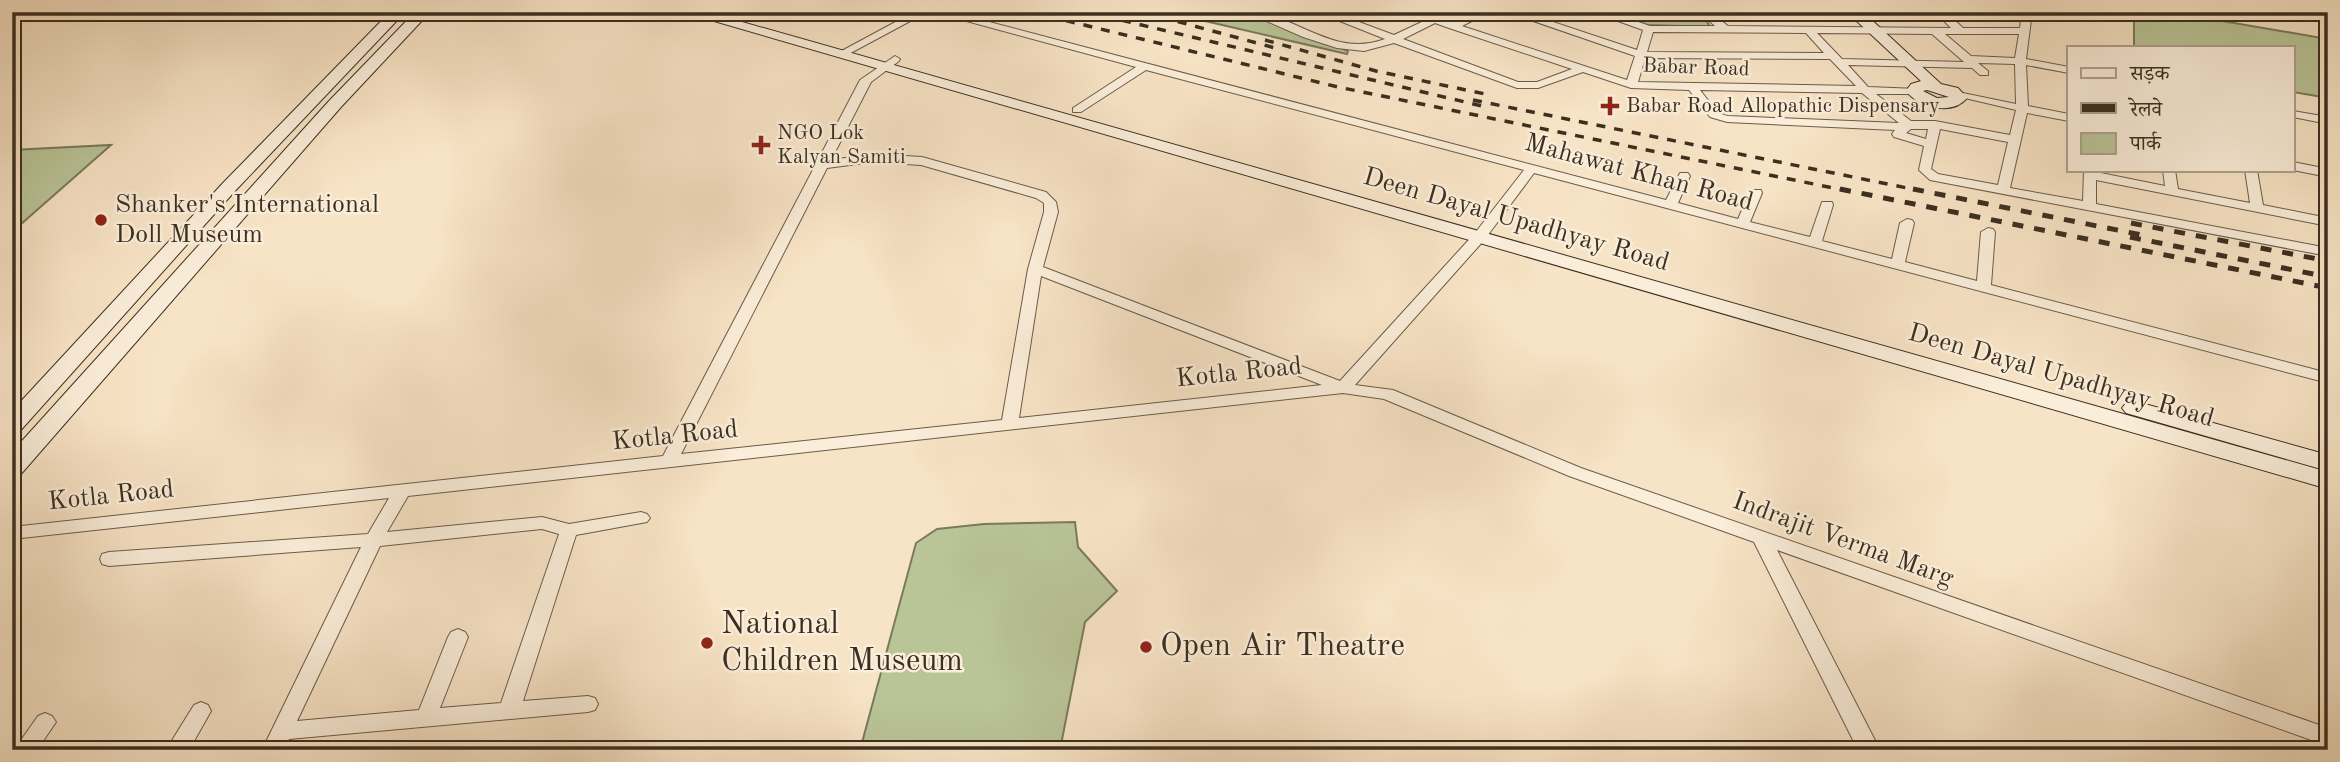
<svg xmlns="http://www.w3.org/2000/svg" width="2340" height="762" font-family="'Old Standard TT','Noto Serif Devanagari',serif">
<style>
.green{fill:#b9c497;stroke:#7a7a5c;stroke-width:2}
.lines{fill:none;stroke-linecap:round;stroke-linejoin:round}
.street-casing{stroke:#6b5c49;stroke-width:2}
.secondary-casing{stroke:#3c2f20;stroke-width:2}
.street{fill:#faedd9;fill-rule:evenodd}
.secondary{fill:#faedd9;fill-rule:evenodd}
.rail-far1{stroke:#3c2f20;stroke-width:3.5;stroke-dasharray:9 9;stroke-linecap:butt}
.rail{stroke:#3c2f20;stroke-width:5;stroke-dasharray:11 11;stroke-linecap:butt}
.poi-dot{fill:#8f2418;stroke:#faedd9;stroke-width:2.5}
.labels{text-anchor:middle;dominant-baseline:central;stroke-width:5;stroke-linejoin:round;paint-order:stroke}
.far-street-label{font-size:21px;fill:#3c2f20;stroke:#faedd9}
.far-poi-label{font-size:21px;fill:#3c2f20;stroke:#faedd9;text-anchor:start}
.street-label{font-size:26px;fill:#3c2f20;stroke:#faedd9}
.poi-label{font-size:26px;fill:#3c2f20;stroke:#faedd9;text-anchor:start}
.near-poi-label{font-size:32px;fill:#3c2f20;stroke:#faedd9;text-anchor:start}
</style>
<rect width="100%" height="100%" fill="#f7e3c5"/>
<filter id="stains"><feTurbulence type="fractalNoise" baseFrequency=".00286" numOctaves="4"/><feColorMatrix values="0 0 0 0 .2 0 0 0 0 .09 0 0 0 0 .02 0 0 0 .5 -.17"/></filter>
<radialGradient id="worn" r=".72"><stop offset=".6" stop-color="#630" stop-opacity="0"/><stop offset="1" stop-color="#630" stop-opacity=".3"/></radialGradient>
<!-- green -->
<path class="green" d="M1219,12h27l102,39 -1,3 -142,-33z
M1605,12h89l11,6 5,9 -63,-2z
M2134,12h36l158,27v59l-35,-6v-45h-159z
M111,145l-99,87v-82z
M1075,522l3,25 39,44 -32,31 -25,128h-200l56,-207 21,-14 47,-5z"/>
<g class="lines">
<defs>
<path id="street" d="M914,12h13l-82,44 -9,-2z
M933,12h18l715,188 14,-27h8l2,3 -12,27 60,16 13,-29h10l1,3 -12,29 60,15 11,-32 1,-3h10l1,3 -11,36 70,18 8,-36 7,-4 5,1 2,3 -9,39 72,19 4,-49 7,-4 5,1 2,3 -4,53 337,88v10l-794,-210 -49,66 -130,146 38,5 188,78 747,260v18l-551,-196 103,200h-22l-104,-208 -185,-66 -185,-77 -41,-6 -935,103 -21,36 155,-15 27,7 72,-12 6,2 3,4 -3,4 -71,13 -53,166 65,-5 7,2 3,6 -3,6 -7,2 -299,27 -5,11h-22l99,-203 -252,19 -7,-2 -2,-5 2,-5 7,-2 259,-18 21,-36 -377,41v-12l651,-71 197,-376 35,-24 5,3 -1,2 -28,21 -40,78 42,-6 49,3 124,35 10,10 2,10 -15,55 297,114 135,-148 49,-63 -378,-100 -65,42h-8v-4l63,-41zM873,162l48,3 115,33 8,5v9l-16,57 -26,151 -321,34 146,-286zM1041,276l281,109 -303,33zM542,529l17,5 -58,169 -61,5 28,-71 -3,-5 -7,-3 -7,3 -3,5 -29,73 -122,11 83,-175z
M1201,12h10v1l-5,3z
M1246,12c50,0 85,47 139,27l-68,-27h15l62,23 32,-15 -20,-8h16l31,10 22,-10h14l-27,14 165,54 8,-24 -128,-44h16l114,38 6,-20 -50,-18h16l41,14h65l-16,-14h11l18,14 223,2 -16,-16h11l17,16h57l2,-16h10l-6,47 43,8v6l-43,-8 2,41 41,8v7l-42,-8 -17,75 73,13 1,-31h12v2l69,14 -2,-16h12l3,19 72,14 -5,-33h12l6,35 65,13v8l-232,-46v24l232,44v8l-398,-76 -11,-10 5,-24 -30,-9 -2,-3 3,-4 -168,-8 -17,-5 -21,-27 -58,-2 -48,-16 -45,16h-21l-123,-45 -30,8 -27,-3 -34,-11zM1435,23l14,5 123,41 -35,13h-19l-115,-43zM1653,32l153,1 18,20 -177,-1zM1817,33l115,1 32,28 -122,-3zM1945,34h74l-4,24 -44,-2zM1645,58l185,1 26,27 -218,-4zM1978,63l37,1 1,40 -58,-12 -6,3 64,15 -6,25 -75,-14h-24l-35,-27h38l6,-3 -2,-2 -50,-2 -20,-22 124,3 8,7h8v-4zM1700,90l162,3 37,30 -171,-7 -10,-3zM1911,129h17l-2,10 -20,-6zM1940,129l68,13 -10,43 -60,-11 -7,-5z
M2293,111l35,6v7l-35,-7z
M2293,162l35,7v8l-35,-7z
M201,702l7,3 3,6 -22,39h-23l28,-45z
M45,713l7,3 4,6 -19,28h-23l24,-34z"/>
<path id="secondary" d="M390,12h15l-170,179 -215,240 -8,3v-23l211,-228z
M415,12h15l-89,95 -320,367 -9,2v-24l317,-351z
M683,12h24l1621,460v17z
M1847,12h16l78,72 17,4 9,10c-15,18 -48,10 -61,-7l5,-7 10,-3zM1927,90l22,7 -12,1 -14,-7z
M2134,401l194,54v16l-202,-58 -4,-5 4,-5z"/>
</defs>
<!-- street casing -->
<use href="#street" class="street-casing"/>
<!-- secondary casing -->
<use href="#secondary" class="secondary-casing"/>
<!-- street -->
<use href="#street" class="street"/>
<!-- secondary -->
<use href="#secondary" class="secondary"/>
<!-- rail-far1 -->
<path class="rail-far1" d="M1031,12l307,75 510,104
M1087,12l395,94
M1143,12l132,36
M1265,40l111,31 109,23
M1473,100l449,91"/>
<!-- rail -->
<path class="rail" d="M1840,189l488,99
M1913,189l229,46
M2131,223l197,38
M2130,237l198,40"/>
</g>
<!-- markers -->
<g class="poi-dot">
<path d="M1606.5 95.5h7v7h7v7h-7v7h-7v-7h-7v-7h7z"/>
<path d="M757.5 134.5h7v7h7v7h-7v7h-7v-7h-7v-7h7z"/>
<circle cx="101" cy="220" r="7"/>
<circle cx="707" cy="643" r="7"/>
<circle cx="1146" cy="647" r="7"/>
</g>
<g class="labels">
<!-- far-street labels -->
<g class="far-street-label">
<text transform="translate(1696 68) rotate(2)">Babar Road</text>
</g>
<!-- far-poi labels -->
<g class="far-poi-label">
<text x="1626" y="106">Babar Road Allopathic Dispensary</text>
<text x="777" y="133">NGO Lok<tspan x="777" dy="24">Kalyan Samiti</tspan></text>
</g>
<!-- street labels -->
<g class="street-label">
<text transform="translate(1639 173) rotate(15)">Mahawat Khan Road</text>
<text transform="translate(1516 220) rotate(16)">Deen Dayal Upadhyay Road</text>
<text transform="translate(1239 373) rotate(-6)">Kotla Road</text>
<text transform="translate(2061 376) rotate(16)">Deen Dayal Upadhyay Road</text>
<text transform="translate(675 436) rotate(-6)">Kotla Road</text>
<text transform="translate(111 496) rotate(-6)">Kotla Road</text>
<text transform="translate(1843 540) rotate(20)">Indrajit Verma Marg</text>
</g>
<!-- poi labels -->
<g class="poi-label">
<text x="115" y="205">Shanker's International<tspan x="115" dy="30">Doll Museum</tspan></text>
</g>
<!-- near-poi labels -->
<g class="near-poi-label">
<text x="721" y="625">National<tspan x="721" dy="37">Children Museum</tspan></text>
<text x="1160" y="647">Open Air Theatre</text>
</g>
</g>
<!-- margin -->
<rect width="2340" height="762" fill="none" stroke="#f7e3c5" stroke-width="42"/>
<rect x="14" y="14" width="2312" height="734" fill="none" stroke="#3c2f20" stroke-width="3.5"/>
<rect x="21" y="21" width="2298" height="720" fill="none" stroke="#3c2f20" stroke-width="2"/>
<!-- legend -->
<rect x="2067" y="46" width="228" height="126" fill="#faedd9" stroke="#aea18f" stroke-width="2"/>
<rect x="2081" y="68" width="35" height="10" fill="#faedd9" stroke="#aea18f" stroke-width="2"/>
<text x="2130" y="80" font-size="21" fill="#3c2f20">सड़क</text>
<rect x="2081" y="103" width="35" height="10" fill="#3c2f20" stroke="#aea18f" stroke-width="2"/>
<text x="2130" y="116" font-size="21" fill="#3c2f20">रेलवे</text>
<rect x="2081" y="133" width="35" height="21" fill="#b9c497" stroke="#aea18f" stroke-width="2"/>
<text x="2130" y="150" font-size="21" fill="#3c2f20">पार्क</text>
<rect width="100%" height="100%" filter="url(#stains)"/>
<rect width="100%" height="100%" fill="url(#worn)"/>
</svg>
